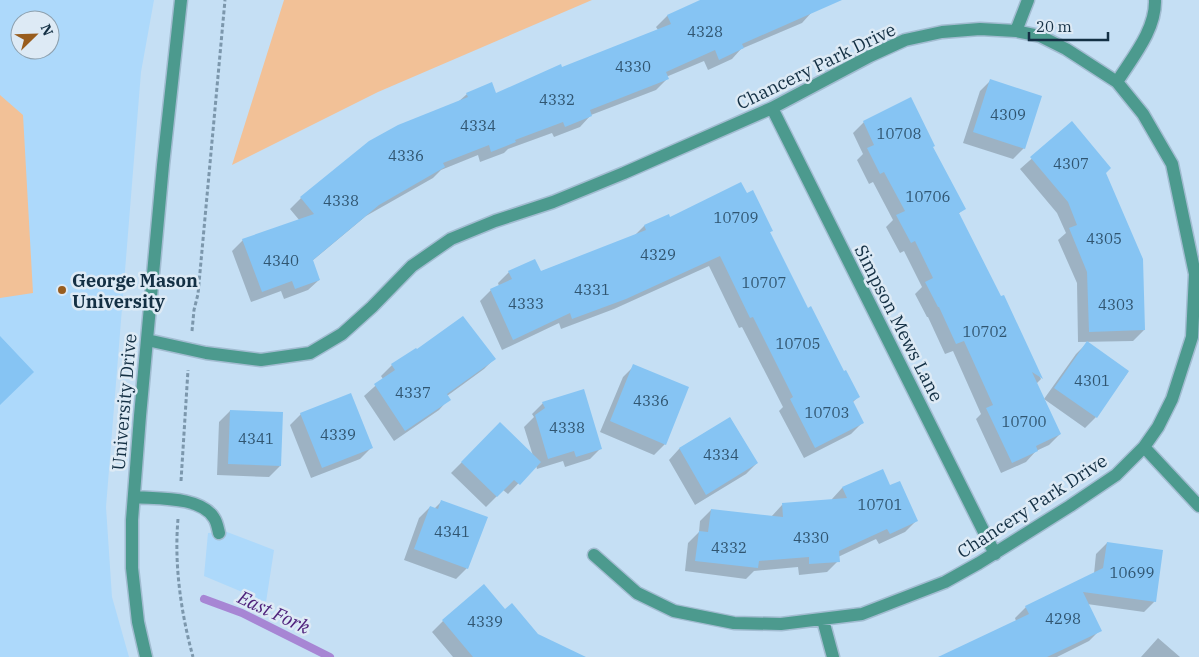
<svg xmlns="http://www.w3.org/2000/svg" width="1199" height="657" font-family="'IBM Plex Serif',serif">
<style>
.built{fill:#add9fb;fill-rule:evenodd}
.green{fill:#f2c197}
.shadow{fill:#0003}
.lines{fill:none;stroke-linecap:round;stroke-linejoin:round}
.stream{stroke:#a786d4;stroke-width:8}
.building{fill:#86c4f3}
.minor-casing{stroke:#a2bcd1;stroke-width:15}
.path{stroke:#7c97ac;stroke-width:3;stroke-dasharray:4 2.5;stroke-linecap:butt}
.minor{stroke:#4c9a8e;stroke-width:12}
.poi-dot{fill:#985d1e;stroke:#ddeaf5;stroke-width:2}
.labels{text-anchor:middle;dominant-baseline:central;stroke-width:5;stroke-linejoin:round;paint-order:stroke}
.number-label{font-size:15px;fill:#305570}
.street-label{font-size:18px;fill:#143044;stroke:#ddeaf5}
.poi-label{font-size:18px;font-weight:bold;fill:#143044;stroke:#ddeaf5;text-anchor:start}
.water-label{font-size:19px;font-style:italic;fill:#4d1f7a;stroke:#ddeaf5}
</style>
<rect width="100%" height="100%" fill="#c5dff4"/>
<!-- built -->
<path class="built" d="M0,0h154l-13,72 -35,435 6,90 17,60h-129zM20,20h30v30h-30z
M227,532l47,18 -8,52 -62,-26 4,-43z"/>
<!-- green -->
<path class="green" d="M284,0h308l-214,92 -146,73z
M0,95l23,20 10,178 -33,5z"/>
<!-- shadow -->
<path class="shadow" d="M703,0h132l-23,12 -10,11 -61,26 -9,10 -24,11 -4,-9 -38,16 1,2 -11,11 -65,25 -11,12 -26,10 -2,-4 -44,16 -4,4 -24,9 -2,-7 -37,15 -8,8 -67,38 -54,45 7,19 -11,10 -24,9 -3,-8 -30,11 -19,-51 11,-11 57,-19 -10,-12 11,-11 157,-96 9,-8h29l162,-64 -2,-3 11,-11z
M991,80l33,68 -11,11 -50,-16 17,-52z
M864,122l68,25 32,62 -6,5 42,84 3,-1 38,82 -5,5 24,50 -11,11 -13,6 -10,11 -25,11 -25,-54 5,-5 -28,-63 -8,3 -17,-37h-1l-12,-23 7,-7 -18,-36 -4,2 -14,-26 7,-7 -20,-38 -4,2 -12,-24 6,-6 -10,-21z
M1072,123l33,50 39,157 -11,11 -55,1 -1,-59 -19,-43 8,-7 -9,-20 -37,-44z
M669,219l103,11 -3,3 38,76 51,88 -6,6 10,20 -11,11 -47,24 -25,-47 4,-4 -41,-80 -3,1 -30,-62 -95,43 -53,20 -2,-6 -57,27 -22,-49 11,-11 8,-4 -1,-3 11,-11h31l94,-36 10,-10z
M1087,343l41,29 -32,45 -11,11 -41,-29 32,-45z
M417,351l78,7 -11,11 -37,27 2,3 -10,11 -45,31 -30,-45 19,-17 -2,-3 11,-11z
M634,366l31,78 -11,11 -54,-23 23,-55z
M543,403l58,45 -11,11 -25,8 -2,-6 -26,8 -1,-4 -28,29 -5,-4 -17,17 -35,-34 49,-49 33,32 -9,-29 10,-10 -2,-3z
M230,411l50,55 -11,11 -52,-2 2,-53z
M301,414l70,34 -11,11 -49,19 -21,-53z
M730,418l27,45 -11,11 -51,31 -26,-45 10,-11z
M889,487l27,34 -11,11 -26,12 -3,-5 -38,18v4l-11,11 -28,3 -1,-8 -44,4 -8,8 -61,-8 3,-28 11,-11 1,-11 11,-11 60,7 11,-12 50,-5v-1l10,-11z
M442,501l25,67 -11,11 -52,-19 15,-42 11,-11 4,2z
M1107,543l48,58 -11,11 -57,-8 13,26 -11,11 -32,16h-117l76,-36 -1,-3 11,-11 68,-33 2,-20z
M505,611l-17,46h-35l-21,-25 11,-11z
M1158,638l22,19h-39z"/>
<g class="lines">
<!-- stream -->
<path class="stream" d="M204,599l38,14 88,44"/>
</g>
<!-- building -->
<path class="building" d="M700,0h142l-100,44 2,4 -25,12 -4,-10 -49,22 3,7 -79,31 2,6 -27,11 -2,-5 -48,18 1,2 -25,10 -2,-7 -46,18 2,4 -66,38 -66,55 7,20 -25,9 -3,-8 -30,11 -20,-53 72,-25 -14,-17 69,-56 29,-16 70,-28 -2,-4 26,-11 4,11 65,-29 1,3 109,-43 -4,-9z
M990,79l52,17 -17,53 -52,-17z
M911,97l24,49 -2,1 33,62 -7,4 42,83 3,-1 39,84 -11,-7 29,62 -25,12 2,5 -26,12 -26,-55 7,-3 -29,-64 -8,3 -17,-37h-1l-13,-25 8,-4 -18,-37 -4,2 -15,-28 9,-4 -21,-39 -4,2 -13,-26 7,-3 -11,-24z
M1072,121l39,47 -5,5 37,86 2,71 -56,2 -2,-60 -18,-44 8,-3 -9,-23 -38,-45z
M741,182l6,11 6,-3 20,41 -3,1 38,76 3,-2 33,65 2,-1 14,27 -7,4 11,22 -49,25 -25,-49 3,-2 -40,-80 -3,1 -30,-62 -94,43 -54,20 -2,-6 -57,27 -23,-51 22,-10 -4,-8 27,-12 6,12 105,-41 -2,-5 25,-11 1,3z
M463,316l33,43 -49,35 4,6 -46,31 -31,-47 21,-14 -4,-6 25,-16 1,1z
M0,336l34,36 -34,33z
M1087,341l42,30 -32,47 -43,-30z
M633,364l56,23 -23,58 -56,-24z
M584,389l18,60 -26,8 -2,-6 -26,8 -13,-44 10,-7 -3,-6z
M351,393l22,55 -51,20 -22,-55z
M230,410l53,2 -2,54 -53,-2z
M730,417l28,46 -52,32 -27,-47z
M500,422l41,40 -21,23 -6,-5 -17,17 -36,-35z
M883,469l7,16 10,-4 18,40 -28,13 -3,-5 -48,22 1,11 -31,2v-7l-50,4 -1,7 -63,-7 4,-30 9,1 3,-23 72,8 -1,-14 65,-5 -5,-11z
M441,500l47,17 -20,52 -54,-20 16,-43 8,3z
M1107,542l56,8 -7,52 -73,-10 19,39 -55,26h-109l91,-43 -4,-8 78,-38z
M484,584l21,25 7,-6 26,31 48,23h-113l-31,-37z"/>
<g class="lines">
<defs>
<path id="minor" d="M1016,31l12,-31
M1117,82c15,-24 39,-52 38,-82
M772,108l223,446
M147,340l59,13 55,7 49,-7 32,-19 30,-27 40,-41 39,-27 44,-18 58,-19 71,-29 148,-65 98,-52 35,-16 37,-8 38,-3 36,2 24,5 26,13 51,33 26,32 29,50 23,110 -3,63 -20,62 -14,28 -14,20 -28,28 -46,31 -91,57 -34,19 -83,32 -81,10 -47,-1 -60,-12 -37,-18 -43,-38
M1144,447l55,59
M134,497c23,2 67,-1 80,21 3,4 4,11 5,15
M823,620l10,37
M146,657l-8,-35 -6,-54v-48l8,-104 23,-251 18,-165"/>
</defs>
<!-- minor casing -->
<use href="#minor" class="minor-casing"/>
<!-- path -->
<path class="path" d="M192,331l2,-21 4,-16 27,-294
M181,481l7,-111
M178,519c-4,46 3,94 15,138"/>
<!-- minor -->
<use href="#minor" class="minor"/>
</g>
<!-- markers -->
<circle class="poi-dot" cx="62" cy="290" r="5"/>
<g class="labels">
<!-- number labels -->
<g class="number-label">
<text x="705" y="31">4328</text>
<text x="633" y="66">4330</text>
<text x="557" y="99">4332</text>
<text x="1008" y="114">4309</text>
<text x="478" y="125">4334</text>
<text x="899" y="133">10708</text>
<text x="406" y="155">4336</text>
<text x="1071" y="163">4307</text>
<text x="928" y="196">10706</text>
<text x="341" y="200">4338</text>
<text x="736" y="217">10709</text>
<text x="1104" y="238">4305</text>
<text x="658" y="254">4329</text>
<text x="281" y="260">4340</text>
<text x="764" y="282">10707</text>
<text x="592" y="289">4331</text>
<text x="526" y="303">4333</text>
<text x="1116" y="304">4303</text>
<text x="985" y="331">10702</text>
<text x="798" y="343">10705</text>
<text x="1092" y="380">4301</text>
<text x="413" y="392">4337</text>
<text x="651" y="400">4336</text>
<text x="827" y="412">10703</text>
<text x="1024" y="421">10700</text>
<text x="567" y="427">4338</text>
<text x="338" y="434">4339</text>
<text x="256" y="438">4341</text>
<text x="721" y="454">4334</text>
<text x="880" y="504">10701</text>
<text x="452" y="531">4341</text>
<text x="811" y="537">4330</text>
<text x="729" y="547">4332</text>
<text x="1132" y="572">10699</text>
<text x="1063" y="618">4298</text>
<text x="485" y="621">4339</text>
</g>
<!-- street labels -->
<g class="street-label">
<text transform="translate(816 66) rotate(-26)">Chancery Park Drive</text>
<text transform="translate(899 323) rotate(63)">Simpson Mews Lane</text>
<text transform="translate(124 402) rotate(-85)">University Drive</text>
<text transform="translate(1032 506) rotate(-33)">Chancery Park Drive</text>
</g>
<!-- poi labels -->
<g class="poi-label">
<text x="72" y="280">George Mason<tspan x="72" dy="21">University</tspan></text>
</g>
<!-- water labels -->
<g class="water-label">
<text transform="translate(274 612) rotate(25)">East Fork</text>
</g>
</g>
<!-- north arrow -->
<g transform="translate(35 35) rotate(67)"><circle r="24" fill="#ddeaf5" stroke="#8da0ae"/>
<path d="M0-4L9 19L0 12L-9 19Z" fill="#985d1e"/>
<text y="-8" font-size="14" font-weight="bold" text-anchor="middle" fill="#143044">N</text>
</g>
<!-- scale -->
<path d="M1029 32v8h79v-8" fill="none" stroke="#143044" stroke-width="2.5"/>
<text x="1036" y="32" font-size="15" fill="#143044" stroke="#ddeaf5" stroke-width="4" paint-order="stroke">20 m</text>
</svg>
